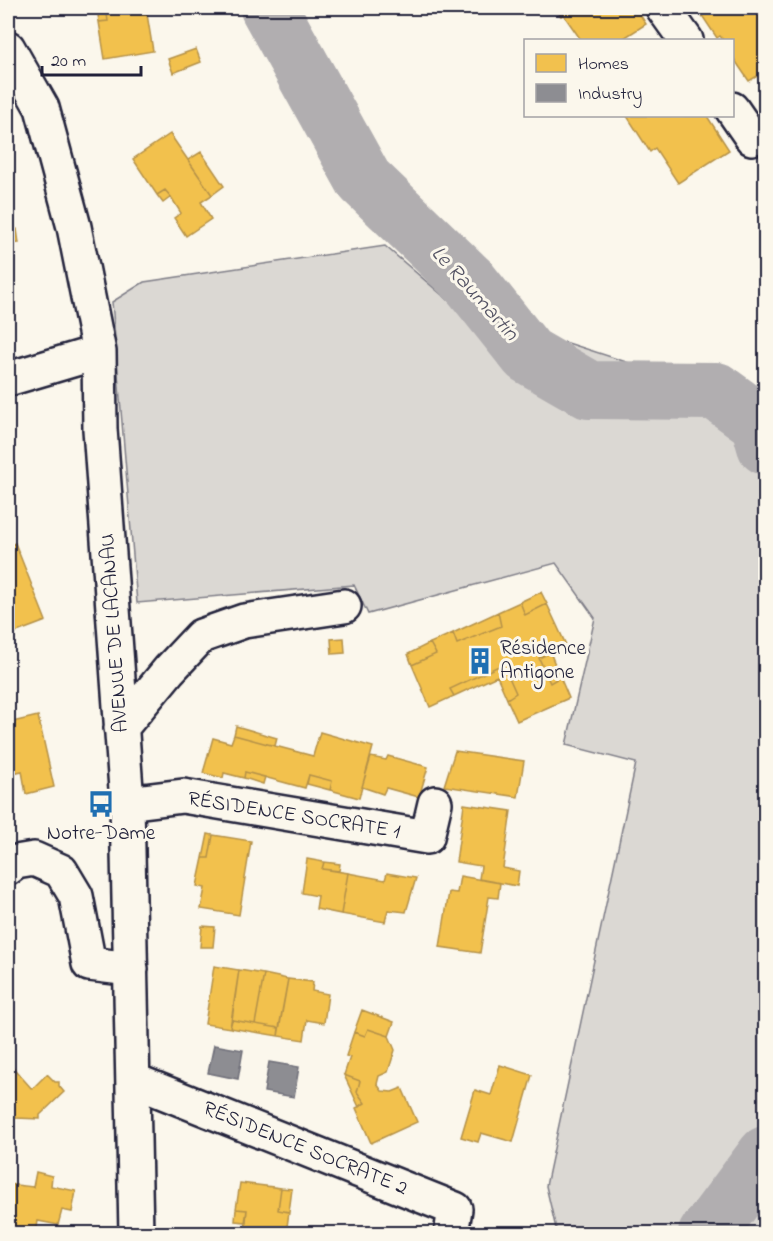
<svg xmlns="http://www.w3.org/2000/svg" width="773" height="1241" font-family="'Indie Flower',sans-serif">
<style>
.green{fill:#dbd8d3;stroke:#7e7d87;stroke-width:1.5}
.homes{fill:#f2c14e;stroke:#b49148;stroke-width:1.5}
.industry{fill:#8d8d92;stroke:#6d6d78;stroke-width:1.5}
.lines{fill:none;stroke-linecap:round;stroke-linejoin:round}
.river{stroke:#b1aeb0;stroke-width:58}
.minor-casing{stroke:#22223b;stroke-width:38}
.minor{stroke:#fbf7ec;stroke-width:33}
.labels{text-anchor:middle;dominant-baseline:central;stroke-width:6;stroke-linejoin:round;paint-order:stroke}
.street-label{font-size:21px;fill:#22223b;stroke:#fbf7ec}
.poi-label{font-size:21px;fill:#22223b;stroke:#fbf7ec;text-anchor:start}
.water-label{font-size:22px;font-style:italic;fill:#545364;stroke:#fbf7ec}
</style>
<rect width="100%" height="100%" fill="#fbf7ec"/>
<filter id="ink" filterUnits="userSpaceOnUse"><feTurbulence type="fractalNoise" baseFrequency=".0167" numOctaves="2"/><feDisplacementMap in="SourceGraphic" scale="12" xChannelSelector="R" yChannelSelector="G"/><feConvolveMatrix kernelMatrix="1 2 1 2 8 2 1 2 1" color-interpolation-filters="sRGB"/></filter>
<g filter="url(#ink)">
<!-- green -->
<path class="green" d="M385,246l177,152 3,-56 200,65v826h-208l-11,-47 90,-423 -70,-18 29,-127 -39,-55 -188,51 -14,-29 -217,18 -25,-301 32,-20z"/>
<!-- homes -->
<path class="homes" d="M97,8h9l2,13 -9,1z
M106,8h40l7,43 -48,8 -6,-37 9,-1z
M555,8h81l10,16 -25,16h-40l-18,-26 -2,2z
M697,8h69v63l-17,10 -17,-25v-16h-9l-3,-4 -3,2z
M196,49l5,13 -28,11 -5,-14z
M627,116h80l22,34 -51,33 -23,-35 -5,4z
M170,134l42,61 -11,7 10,17 -25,17 -12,-18 7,-5 -10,-16 -6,-7 -8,5 -24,-36z
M201,152l23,34 -12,9 -24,-35z
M165,190l6,7 -8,6 -6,-8z
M17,229l2,14 -11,1v-14z
M15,543l31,78 -37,14 -1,-4v-85z
M541,592l6,12 -22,11 -5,-13z
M520,602l5,13 22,-11 19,41 -27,13 11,25 10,-6 9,21 -52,23 -10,-22 9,-6 -13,-29 -53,25 4,7 -24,11 -18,-42 24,-11 -6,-11 23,-10 4,11 44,-18 -3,-14z
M498,612l3,14 -44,18 -4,-11z
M344,638l1,15 -13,1 -1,-15z
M430,643l6,11 -24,11 -4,-11z
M550,652l10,25 -10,6 -11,-25z
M503,664l13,29 -9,6 -10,-23 -43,20 -4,-7z
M38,716l16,71 -28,7 -4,-23 -14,3v-51z
M236,726l41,12 -2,8 -41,-11z
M320,732l53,15 -14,51 -29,-8 2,-9 -23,-6 -4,13 -60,-16 -1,6 -20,-5 -1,5 -20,-5 10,-35 18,5 3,-8 79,21z
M455,751l69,10 -6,36 -74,-11z
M388,756l40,11 -9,30 -33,-9 -3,6 -21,-7 9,-30 15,3z
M245,772l20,5 -2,7 -19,-6z
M309,775l23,6 -2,9 -23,-6z
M464,804l47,7 -8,57 16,3 -2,15 -38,-7 2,-13 -25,-4z
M208,834l5,1 -4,23h-6z
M213,835l38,6 -12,74 -38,-6 4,-21 -8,-2 6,-28h6z
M307,859l17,3 -2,7 26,4 -7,41 -25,-5 2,-13 -16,-3z
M324,862l16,2 -1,7 -17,-2z
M348,873l37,7 2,-7 29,5 -10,34 -18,-2 -3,12 -44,-8z
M460,876l40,7 -2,15 -9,-1 -9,56 -40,-6 9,-55 8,1z
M202,926l13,1 -2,20h-13z
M214,966l25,4 -9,58 -25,-4z
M239,970l25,4 -9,50 -23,-4z
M264,974l24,5 -9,49 -24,-4z
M288,979l25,3 -1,9 16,3 -4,29 -17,-3 -3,20 -26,-4z
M362,1010l32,12 -5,14 -21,-7 -3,7 -11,-4z
M232,1020l47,8 -1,8 -48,-8z
M368,1029l21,7 6,14 -7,22 -9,4 -2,8 5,7 10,1 10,-4 15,34 -46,21 -15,-35 9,-5 -8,-11 3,-11 -16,-6 6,-18 -4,-1 8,-24 11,4z
M8,1062l24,27 15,-15 8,8h4v4l5,6 -24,23v4l-24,-1 -8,-10z
M500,1065l32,10 -19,67 -32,-9 -3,9 -17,-5 14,-47 16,5z
M344,1075l16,6 -3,11 8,11 -6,4z
M36,1172l16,4 -1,10 25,5 -4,21 -10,-2 -4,15 -20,-4 -2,13h-28v-50l25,3z
M240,1183l41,5 -3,22 11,2 -3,22h-41l2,-24 -11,-1z
M281,1188l11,1 -3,23 -11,-2z
M236,1209l11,1 -2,12 -10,-1z"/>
<!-- industry -->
<path class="industry" d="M214,1045l29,5 -5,29 -30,-6z
M269,1062l30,5 -5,30 -30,-5z"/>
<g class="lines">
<!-- river -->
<path class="river" d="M269,8l95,172 105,101 59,74 61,35 127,1 43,31 7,24
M707,1234l59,-79"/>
<defs>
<path id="minor" d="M663,8l23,32
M8,48l34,60 32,119 25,125 1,77 27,374 9,431
M732,109l20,29
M8,379l91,-27
M121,728l48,-58 32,-34 43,-15 100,-15
M127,803l56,-7 244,41 8,-34
M8,868l8,-6 18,-3 27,12 15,25 13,68 42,5
M133,1080l322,129 -4,25"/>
</defs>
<!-- minor casing -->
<use href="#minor" class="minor-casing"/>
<!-- minor -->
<use href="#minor" class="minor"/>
</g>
</g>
<!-- icons -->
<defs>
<symbol id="building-bare" viewBox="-9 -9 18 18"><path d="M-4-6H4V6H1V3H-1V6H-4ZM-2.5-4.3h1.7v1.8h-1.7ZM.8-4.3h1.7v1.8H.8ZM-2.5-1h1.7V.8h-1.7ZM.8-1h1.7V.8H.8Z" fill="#1f6fb2" stroke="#fbf7ec" stroke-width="2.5" paint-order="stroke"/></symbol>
<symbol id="bus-bare" viewBox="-9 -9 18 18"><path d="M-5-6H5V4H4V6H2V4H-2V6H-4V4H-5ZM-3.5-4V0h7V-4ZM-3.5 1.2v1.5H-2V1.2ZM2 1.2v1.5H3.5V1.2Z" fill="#1f6fb2" stroke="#fbf7ec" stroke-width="2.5" paint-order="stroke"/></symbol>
</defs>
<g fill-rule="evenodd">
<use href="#building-bare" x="461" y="642" width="38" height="38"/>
<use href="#bus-bare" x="82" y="785" width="38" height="38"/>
</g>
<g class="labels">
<!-- street labels -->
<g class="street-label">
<text transform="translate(115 633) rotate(-94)">AVENUE DE LACANAU</text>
<text transform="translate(294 816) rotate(9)">RÉSIDENCE SOCRATE 1</text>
<text transform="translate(305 1149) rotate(22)">RÉSIDENCE SOCRATE 2</text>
</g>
<!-- poi labels -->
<g class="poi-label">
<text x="500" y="649">Résidence<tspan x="500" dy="24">Antigone</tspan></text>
<text x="101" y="834" text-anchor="middle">Notre-Dame</text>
</g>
<!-- water labels -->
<g class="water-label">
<text transform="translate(474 294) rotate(48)">Le Raumartin</text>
</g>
</g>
<!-- margin -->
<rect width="773" height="1241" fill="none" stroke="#fbf7ec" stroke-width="30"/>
<rect x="15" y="15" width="743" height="1211" fill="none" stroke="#22223b" stroke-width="2" filter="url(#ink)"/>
<!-- legend -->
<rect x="524" y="39" width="210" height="78" fill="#fbf7ec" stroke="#a4a2a5" stroke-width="1.5"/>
<rect x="536" y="54" width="30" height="18" fill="#f2c14e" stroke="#a4a2a5" stroke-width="1.5"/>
<text x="578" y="69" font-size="18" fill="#22223b">Homes</text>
<rect x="536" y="84" width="30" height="18" fill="#8d8d92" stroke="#a4a2a5" stroke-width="1.5"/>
<text x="578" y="99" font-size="18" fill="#22223b">Industry</text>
<!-- scale -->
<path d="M42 66v9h99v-9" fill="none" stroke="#22223b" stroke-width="3"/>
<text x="51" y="66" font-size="18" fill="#22223b" stroke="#fbf7ec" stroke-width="4.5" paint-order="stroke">20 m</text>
</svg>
